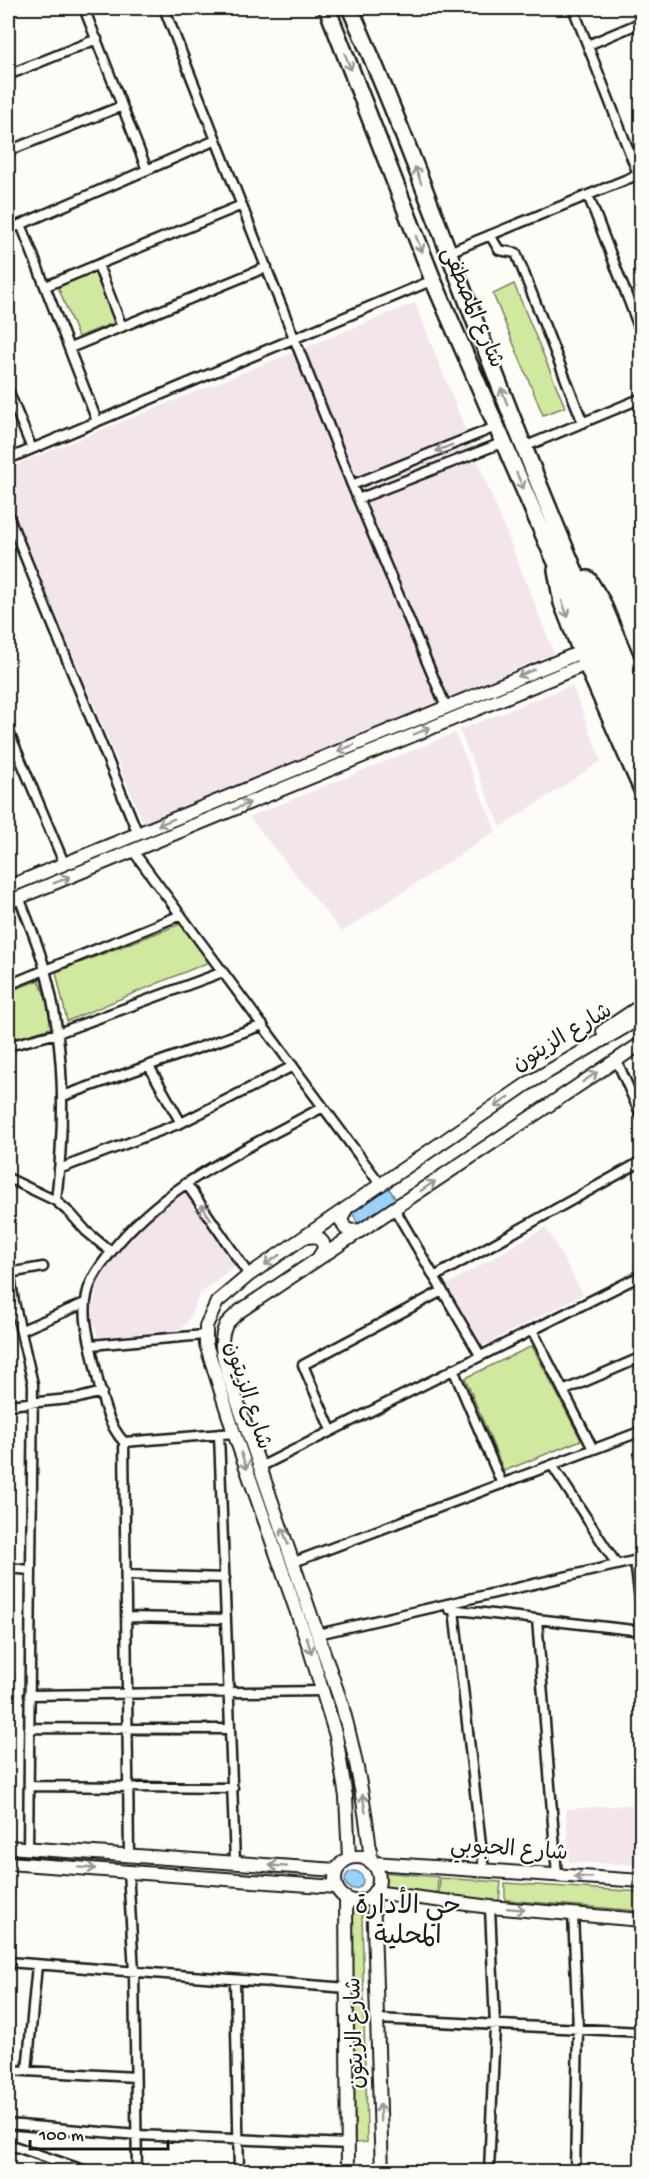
<svg xmlns="http://www.w3.org/2000/svg" width="649" height="2179" font-family="'Gochi Hand','Playpen Sans Arabic',sans-serif">
<style>
.built{fill:#f3e5ec}
.green{fill:#d0e99f;stroke:#76825e;stroke-width:1.5}
.water{fill:#9ad2fa;stroke:#6889a1;stroke-width:1.5}
.lines{fill:none;stroke-linecap:round;stroke-linejoin:round}
.street-casing{stroke:#1c1c1c;stroke-width:13}
.secondary-casing{stroke:#1c1c1c;stroke-width:16}
.primary-casing{stroke:#1c1c1c;stroke-width:16}
.highway-casing{stroke:#1c1c1c;stroke-width:20}
.street{stroke:#fdfcf7;stroke-width:8}
.secondary{stroke:#fdfcf7;stroke-width:12}
.primary{stroke:#fdfcf7;stroke-width:12}
.highway{stroke:#fdfcf7;stroke-width:15}
.oneway{stroke:#989794}
.labels{text-anchor:middle;dominant-baseline:central;stroke-width:4.5;stroke-linejoin:round;paint-order:stroke}
.street-label{font-size:22px;fill:#1c1c1c;stroke:#fdfcf7}
.quarter-label{font-size:26px;fill:#1c1c1c;stroke:#fdfcf7}
</style>
<rect width="100%" height="100%" fill="#fdfcf7"/>
<filter id="ink" filterUnits="userSpaceOnUse"><feTurbulence type="fractalNoise" baseFrequency=".0167" numOctaves="2"/><feDisplacementMap in="SourceGraphic" scale="12" xChannelSelector="R" yChannelSelector="G"/><feConvolveMatrix kernelMatrix="1 2 1 2 8 2 1 2 1" color-interpolation-filters="sRGB"/></filter>
<g filter="url(#ink)">
<!-- built -->
<path class="built" d="M415,303l139,350 -410,171 -136,-325v-31z
M572,685l29,76 -100,66 -42,-97z
M455,733l41,98 -154,101 -93,-115z
M183,1190l54,74 -37,30 -13,29 -7,7 -82,7 -6,-23 6,-32 25,-38z
M546,1227l37,67 -102,53 -36,-61z
M641,1804v61l-72,-3 -3,-53z"/>
<!-- green -->
<path class="green" d="M94,272l22,50 -38,15 -20,-50z
M514,284l51,123 -22,8 -50,-121z
M183,923l31,37 -147,61 -11,-49z
M39,980l17,46 -48,16v-50z
M532,1346l49,94 -77,31 -39,-93z
M382,1872l56,5 -1,18 -56,-4z
M440,1878l61,4 -2,19 -60,-6z
M505,1883l136,9v19l-136,-11z
M356,1909l3,1 3,4 3,149h-11l-4,-146 1,-5z
M354,2068h12l1,74 -12,1z"/>
<!-- water -->
<path class="water" d="M386,1184l10,15 -38,25 -7,-14z
M345 1880a9 9 0 1 1 18 0a9 9 0 1 1-18 0Z"/>
<g class="lines">
<defs>
<path id="street" d="M84,8l63,162
M164,8l188,477 94,222
M573,8l65,166
M588,45l54,-23
M8,75l89,-36
M8,151l114,-45
M588,195l54,140
M21,224l76,197
M8,230l208,-90
M490,235l9,15 17,3 67,170
M449,252l193,-79
M98,265l24,62
M46,286l196,-81
M70,348l197,-81
M8,390l24,59
M524,447l118,-49
M8,459l425,-179
M352,485l146,-59
M358,499l146,-57
M8,515l130,319
M8,730l56,133
M133,851l248,334
M19,897c9,24 20,49 26,73 21,77 20,153 11,231
M8,985l173,-70
M8,1046l50,-13 165,-61
M616,1059l26,59
M149,1066l32,57
M63,1096l200,-71
M59,1169l122,-46 112,-57
M8,1178l48,23 15,13 15,17 25,21
M186,1183l63,92
M394,1208l86,147
M8,1262l6,40 19,82 -5,465
M9,1273l34,-6
M434,1277l208,-116
M22,1330l63,-27
M532,1330l61,119
M91,1345l113,-10
M453,1369l49,115
M563,1391l79,-34
M8,1405l71,-7 23,-6
M331,1430l-28,-65 139,-74
M219,1434l16,429
M124,1442l110,-9
M552,1465l65,100
M260,1467l382,-192
M635,1561l7,55
M294,1562l348,-131
M8,1568l22,2
M126,1575l99,3
M449,1609l193,22
M454,1610l30,260
M126,1617l100,2
M537,1619l20,256
M318,1634l324,-75
M29,1695l294,-4
M29,1728l201,1
M29,1786l204,2
M129,1855l-5,-413c-19,-20 -24,-53 -30,-80 -4,-21 -12,-45 -7,-67 3,-16 14,-30 24,-43 53,-69 138,-104 212,-145
M128,1871l6,101 3,200
M573,1914l5,115 -3,143
M8,1962l340,26
M235,1980l4,192
M377,2019l265,13
M8,2070l127,7
M27,2071l10,-106
M8,2124l129,11 211,9
M8,2144l81,28
M489,2172l6,-147 -5,-118"/>
<path id="secondary" d="M8,887l573,-235
M8,902l578,-238
M8,1847l329,23
M8,1863l328,24
M373,1863l269,18
M374,1892l116,15 152,13"/>
<path id="primary" d="M603,1031l39,-26
M346,1209l-5,11 4,8 5,3 11,-1
M306,1237l11,-1 6,7 1,6 -5,8
M335 1879a22 22 0 1 1 44 0a22 22 0 1 1-44 0Z
M349,1858l-3,-61 -10,-61 -27,-89 -75,-214 -28,-89v-18l11,-24 32,-27 278,-191 115,-67
M371,1861c-5,-53 -15,-104 -29,-156l-112,-325c-5,-17 -13,-37 -4,-55 3,-5 10,-10 14,-14l402,-268
M373,1894l9,278
M346,1898l2,274"/>
<path id="highway" d="M327,8l106,272 118,272 33,69 58,142
M350,8c64,144 115,293 174,439 38,96 79,190 118,286
M556,570l6,33 19,49 61,138
M588,579l14,23 40,96"/>
</defs>
<!-- street casing -->
<use href="#street" class="street-casing"/>
<!-- secondary casing -->
<use href="#secondary" class="secondary-casing"/>
<!-- primary casing -->
<use href="#primary" class="primary-casing"/>
<!-- highway casing -->
<use href="#highway" class="highway-casing"/>
<!-- street -->
<use href="#street" class="street"/>
<!-- secondary -->
<use href="#secondary" class="secondary"/>
<!-- primary -->
<use href="#primary" class="primary"/>
<!-- highway -->
<use href="#highway" class="highway"/>
</g>
<!-- one-way arrows -->
<defs><path id="oneway-shaft" d="M-6 0H5M1.5-3L5.5 0L1.5 3" fill="none" stroke-width="1.6" stroke-linecap="round" stroke-linejoin="round" transform="scale(1.5)"/></defs>
<g class="oneway">
<use href="#oneway-shaft" transform="translate(348 62) rotate(69)"/>
<use href="#oneway-shaft" transform="translate(418 175) rotate(-111)"/>
<use href="#oneway-shaft" transform="translate(419 244) rotate(68)"/>
<use href="#oneway-shaft" transform="translate(504 396) rotate(-111)"/>
<use href="#oneway-shaft" transform="translate(444 448) rotate(158)"/>
<use href="#oneway-shaft" transform="translate(520 481) rotate(67)"/>
<use href="#oneway-shaft" transform="translate(565 609) rotate(70)"/>
<use href="#oneway-shaft" transform="translate(526 673) rotate(157)"/>
<use href="#oneway-shaft" transform="translate(422 731) rotate(-23)"/>
<use href="#oneway-shaft" transform="translate(346 748) rotate(158)"/>
<use href="#oneway-shaft" transform="translate(242 806) rotate(-23)"/>
<use href="#oneway-shaft" transform="translate(166 822) rotate(158)"/>
<use href="#oneway-shaft" transform="translate(62 880) rotate(-22)"/>
<use href="#oneway-shaft" transform="translate(590 1077) rotate(-34)"/>
<use href="#oneway-shaft" transform="translate(502 1102) rotate(145)"/>
<use href="#oneway-shaft" transform="translate(428 1186) rotate(-34)"/>
<use href="#oneway-shaft" transform="translate(206 1212) rotate(-124)"/>
<use href="#oneway-shaft" transform="translate(272 1260) rotate(146)"/>
<use href="#oneway-shaft" transform="translate(244 1461) rotate(70)"/>
<use href="#oneway-shaft" transform="translate(285 1536) rotate(-109)"/>
<use href="#oneway-shaft" transform="translate(309 1645) rotate(72)"/>
<use href="#oneway-shaft" transform="translate(364 1803) rotate(-99)"/>
<use href="#oneway-shaft" transform="translate(278 1866) rotate(-176)"/>
<use href="#oneway-shaft" transform="translate(87 1868) rotate(4)"/>
<use href="#oneway-shaft" transform="translate(583 1877) rotate(-176)"/>
<use href="#oneway-shaft" transform="translate(516 1909) rotate(5)"/>
<use href="#oneway-shaft" transform="translate(380 2113) rotate(-92)"/>
</g>
</g>
<g class="labels">
<!-- street labels -->
<g class="street-label">
<text transform="translate(471 308) rotate(67)">شارع المصطفى</text>
<text transform="translate(563 1039) rotate(-31)">شارع الزيتون</text>
<text transform="translate(246 1396) rotate(72)">شارع الزيتون</text>
<text transform="translate(509 1851) rotate(4)">شارع الحبوبي</text>
<text transform="translate(357 2033) rotate(-92)">شارع الزيتون</text>
</g>
<!-- quarter labels -->
<g class="quarter-label">
<text x="408" y="1908">حي الأدارة<tspan x="408" dy="30">المحلية</tspan></text>
</g>
</g>
<!-- margin -->
<rect width="649" height="2179" fill="none" stroke="#fdfcf7" stroke-width="30"/>
<rect x="15" y="15" width="619" height="2149" fill="none" stroke="#1c1c1c" stroke-width="2" filter="url(#ink)"/>
<!-- scale -->
<path d="M30 2140v9h138v-9" fill="none" stroke="#1c1c1c" stroke-width="3"/>
<text x="39" y="2140" font-size="18" fill="#1c1c1c" stroke="#fdfcf7" stroke-width="4.5" paint-order="stroke">100 m</text>
</svg>
